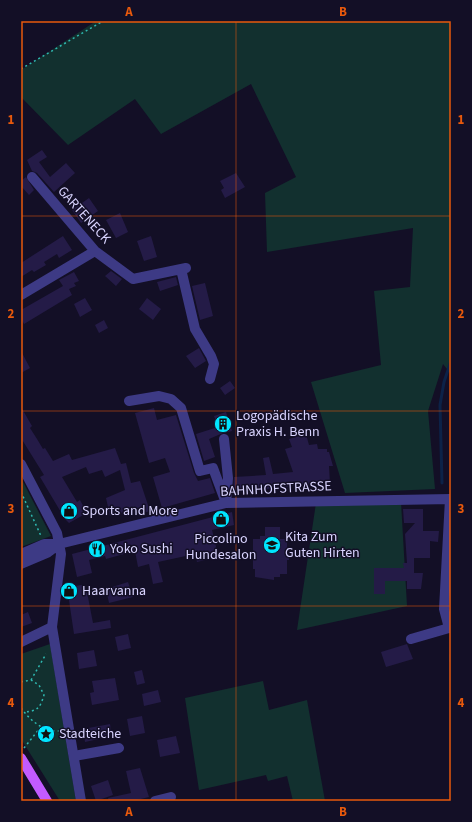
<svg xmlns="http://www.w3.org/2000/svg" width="472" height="822" font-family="'Source Sans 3',sans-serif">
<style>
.green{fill:#12302f}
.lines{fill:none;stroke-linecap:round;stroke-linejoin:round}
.stream{stroke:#0c2248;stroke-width:3}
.building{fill:#241b47}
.path{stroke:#2fb8b0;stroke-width:1.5;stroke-dasharray:2 3;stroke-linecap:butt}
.minor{stroke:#3d3a85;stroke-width:10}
.major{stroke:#c25bff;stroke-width:10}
.grid{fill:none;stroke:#e8590c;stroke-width:1;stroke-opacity:0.55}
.labels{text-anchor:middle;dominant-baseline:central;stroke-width:3;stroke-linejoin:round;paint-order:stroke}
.street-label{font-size:14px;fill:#d9d4ff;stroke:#130f26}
.poi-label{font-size:14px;fill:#d9d4ff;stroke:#130f26;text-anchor:start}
.neatline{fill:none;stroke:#e8590c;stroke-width:1.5}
.grid-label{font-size:13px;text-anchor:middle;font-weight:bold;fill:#e8590c}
</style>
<rect width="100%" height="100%" fill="#130f26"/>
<!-- green -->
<path class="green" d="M96,21h355v353l-8,-10 -15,47 7,78 -90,4 -34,-111 70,-17 -7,-74 36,-4 3,-59 -146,24 -2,-59 31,-16 -45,-93 -90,50 -26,-35 -67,46 -47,-48v-27z
M21,478l30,58 -30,11z
M401,502l6,104 -110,24 19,-127z
M50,644l26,157h-16l-39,-62v-85z
M263,681l6,29 38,-10 18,101h-32l-6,-25 -19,5 -2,-6 -67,15 -14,-92z"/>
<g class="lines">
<!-- stream -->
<path class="stream" d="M442,483l-2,-78 4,-23 7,-21
M451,655v6"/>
</g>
<!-- building -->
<path class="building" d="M42,150l5,7 -8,5 11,15 16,-14 9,10 -21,19 -17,-19 -5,-2 -5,-11z
M236,173l9,14 -20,11 -4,-8 3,-2 -4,-7z
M26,177l8,13 -5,5 -8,-9v-5z
M89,198l9,13 -17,12 -9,-13z
M120,213l8,19 -12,6 -10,-18z
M63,236l9,14 -13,8 -2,-4 -13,8 2,3 -12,7 -2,-2 -11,7v-14z
M151,236l6,21 -13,4 -7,-20z
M111,271l11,8 -6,7 -11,-10z
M74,272l5,9 -5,2 2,3 -7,3 3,6 -48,29 -3,-6v-8l42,-24 -4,-6z
M176,277l2,8 -18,6 -3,-9z
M205,283l8,33 -13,4 -8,-34z
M85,298l7,12 -12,7 -6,-13z
M147,298l14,11 -8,11 -14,-11z
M104,320l4,8 -9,5 -4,-8z
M199,348l7,13 -11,7 -9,-12z
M21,351l9,17 -9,5z
M230,381l5,7 -10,7 -5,-7z
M21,407l11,19 -2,2 7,11 6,10 2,-1 8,13 16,-7 3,6 43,-12 6,16 5,-1 5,20 9,-2 10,30 -10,3 -2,-6 -28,8 -4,-18 19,-8 -5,-20 -15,7 -3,-7 -13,4 -3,-7 -24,10 15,25 3,-2 7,13 -18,10 -4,-4 -25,-42 4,-2 -23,-37z
M154,408l3,12 19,-5 18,58 4,8 12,-3 5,15 -53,15 -9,-31 17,-5 -5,-14 -16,5 -14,-50z
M226,412l6,19 -9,2 -14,6 6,18 -11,4 -8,-27 22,-7 -4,-11z
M306,434l3,11 8,-1 1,5h9v3h2l4,14h-4l1,18 -30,1 -67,8 1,-16 32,-2 -3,-17 6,-1 4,17 20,-2 -8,-23 7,-2 -3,-8z
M403,509h20v22h16l-1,11 -8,-1v17h-16v15h9l-2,16h-14v-8h-22v13h-11v-26h30l-1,-5h4l-2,-29 10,-11h-11z
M232,512l2,13 -22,5 6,25 -5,1v2l-16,4 -2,-8 -37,8 5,20 -10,2 -4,-20 -11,3 -3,-16 -29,8 -1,-3 -16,4 3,13 -15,4 -5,-23z
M265,527h15v12h7v13h2v8h-2v14h-7v3h-6v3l-19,-3v-8h-2v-30h7v-3h5z
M128,582l5,15 -24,6 -3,-14z
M82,585l1,9 4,-2 6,31 17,-3 1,8 -37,6 -7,-47z
M28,612l4,11 -11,4v-12z
M128,634l3,14 -13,3 -3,-14z
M407,644l6,15 -27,8 -5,-15z
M94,650l3,16 -18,3 -2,-16z
M142,670l3,13 -8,2 -3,-13z
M115,678l4,22 -27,5 -2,-12 4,-1 -2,-11z
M158,690l3,12 -17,4 -2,-12z
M142,716l3,17 -15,3 -3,-17z
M110,724l2,12 -27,6 -2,-13z
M176,736l4,17 -20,4 -3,-17z
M140,768l9,29 -16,4h-24l-1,-3 23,-5 -5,-22z
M108,780l5,15 -17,6 -5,-15z"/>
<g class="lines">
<!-- path -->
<path class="path" d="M21,69l82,-48
M21,492l20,44
M21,676l1,5
M31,680l15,-26
M21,682l10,-2 8,5 5,10c-4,13 -6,16 -20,17
M21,708c10,13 22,24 39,23
M24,748l16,-20"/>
<!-- minor -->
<path class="minor" d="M32,177l63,74 38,28 53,-11
M181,269l14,60 16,27 3,8 -4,15
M21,295l74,-44
M129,401l30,-5 12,3 10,9 19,63 13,-3 13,35 2,-25 -4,-39
M21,464l36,69 4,21 -9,73 29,174
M21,554l23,-10h15l167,-41 225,-4
M21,564l26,-11 12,-9
M411,639l38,-11 -5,-19 6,-110
M21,642l31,-15
M74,756l45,-8
M155,801l16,-4"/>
<!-- major -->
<path class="major" d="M21,758l26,43"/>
</g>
<!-- grid -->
<path class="grid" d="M236,21v780M21,216h430M21,411h430M21,606h430"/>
<!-- icons -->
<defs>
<symbol id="building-disc" viewBox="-11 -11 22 22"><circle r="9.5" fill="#00e5ff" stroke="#130f26"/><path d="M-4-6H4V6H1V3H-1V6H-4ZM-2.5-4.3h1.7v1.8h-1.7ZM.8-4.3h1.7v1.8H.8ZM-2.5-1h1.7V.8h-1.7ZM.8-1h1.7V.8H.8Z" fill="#111"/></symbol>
<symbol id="shop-disc" viewBox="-11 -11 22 22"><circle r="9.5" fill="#00e5ff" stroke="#130f26"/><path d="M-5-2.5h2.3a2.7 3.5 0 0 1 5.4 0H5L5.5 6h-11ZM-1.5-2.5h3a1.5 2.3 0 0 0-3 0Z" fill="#111"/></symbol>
<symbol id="school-disc" viewBox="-11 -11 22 22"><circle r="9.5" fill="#00e5ff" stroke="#130f26"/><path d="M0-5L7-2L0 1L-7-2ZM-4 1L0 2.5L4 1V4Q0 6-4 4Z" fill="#111"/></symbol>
<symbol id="restaurant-disc" viewBox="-11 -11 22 22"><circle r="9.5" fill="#00e5ff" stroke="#130f26"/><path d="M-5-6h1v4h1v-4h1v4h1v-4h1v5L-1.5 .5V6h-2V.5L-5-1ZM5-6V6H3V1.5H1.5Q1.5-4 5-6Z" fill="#111"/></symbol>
<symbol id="sight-disc" viewBox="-11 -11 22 22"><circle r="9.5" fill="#00e5ff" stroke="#130f26"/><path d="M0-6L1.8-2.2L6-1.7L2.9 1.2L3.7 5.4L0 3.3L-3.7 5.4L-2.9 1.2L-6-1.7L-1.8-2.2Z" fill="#111"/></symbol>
</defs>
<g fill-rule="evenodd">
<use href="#building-disc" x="213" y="414" width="20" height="20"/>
<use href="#shop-disc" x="59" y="501" width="20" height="20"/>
<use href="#shop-disc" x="211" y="509" width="20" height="20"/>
<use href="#school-disc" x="262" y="535" width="20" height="20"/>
<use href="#restaurant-disc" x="87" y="539" width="20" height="20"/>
<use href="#shop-disc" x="59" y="581" width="20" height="20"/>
<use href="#sight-disc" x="36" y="724" width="20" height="20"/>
</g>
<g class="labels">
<!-- street labels -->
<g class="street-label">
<text transform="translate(84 215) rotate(48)">GARTENECK</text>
<text transform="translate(276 489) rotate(-3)">BAHNHOFSTRASSE</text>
</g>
<!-- poi labels -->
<g class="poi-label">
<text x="236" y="416">Logopädische<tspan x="236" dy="16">Praxis H. Benn</tspan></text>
<text x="82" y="511">Sports and More</text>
<text x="285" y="537">Kita Zum<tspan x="285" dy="16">Guten Hirten</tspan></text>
<text x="221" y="539" text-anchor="middle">Piccolino<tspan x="221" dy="16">Hundesalon</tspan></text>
<text x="110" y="549">Yoko Sushi</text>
<text x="82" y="591">Haarvanna</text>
<text x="59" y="734">Stadteiche</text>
</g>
</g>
<!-- border -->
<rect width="472" height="822" fill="none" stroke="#130f26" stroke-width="44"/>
<rect x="22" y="22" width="428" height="778" class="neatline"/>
<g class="grid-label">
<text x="129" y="16">A</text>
<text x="343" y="16">B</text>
<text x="11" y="124">1</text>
<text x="461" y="124">1</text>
<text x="11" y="318">2</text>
<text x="461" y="318">2</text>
<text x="11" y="513">3</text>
<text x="461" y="513">3</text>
<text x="11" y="707">4</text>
<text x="461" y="707">4</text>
<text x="129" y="816">A</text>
<text x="343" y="816">B</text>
</g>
</svg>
